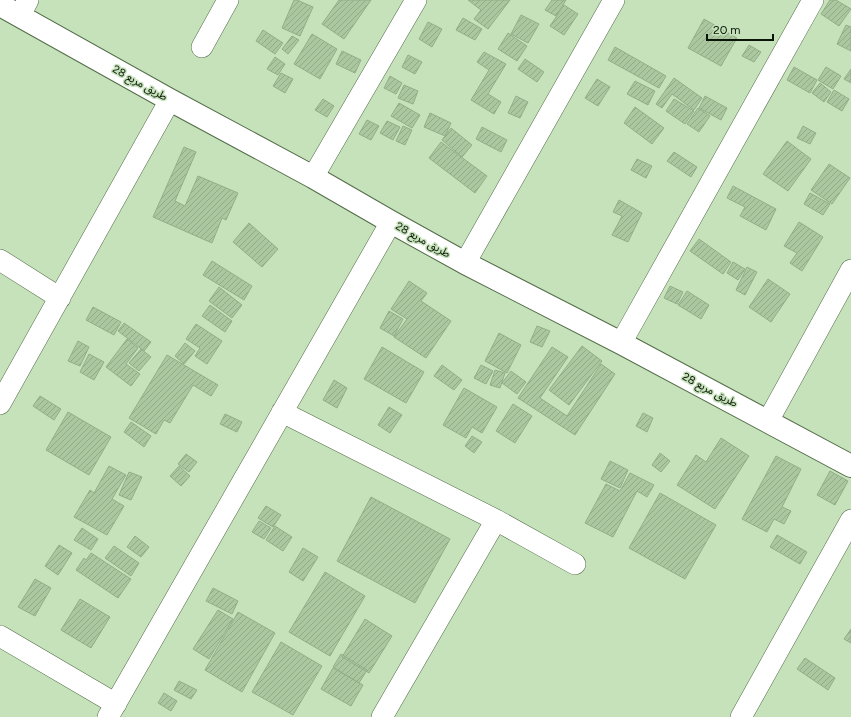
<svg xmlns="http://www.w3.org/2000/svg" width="851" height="717" font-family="Figtree,'Noto Sans Arabic',sans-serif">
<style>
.building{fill:url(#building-hatch);stroke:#93ae88}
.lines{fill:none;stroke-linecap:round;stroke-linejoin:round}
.minor-casing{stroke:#546d49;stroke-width:22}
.tertiary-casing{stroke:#546d49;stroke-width:24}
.minor{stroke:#fff;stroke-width:21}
.tertiary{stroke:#fff;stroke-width:22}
.labels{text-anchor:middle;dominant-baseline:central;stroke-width:3;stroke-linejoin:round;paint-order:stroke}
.street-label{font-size:11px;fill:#0b1507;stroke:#c5e2ba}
</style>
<defs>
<pattern id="building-hatch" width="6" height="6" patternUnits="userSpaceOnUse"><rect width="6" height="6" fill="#aac79f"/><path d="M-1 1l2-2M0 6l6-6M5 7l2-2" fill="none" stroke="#91aa87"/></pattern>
</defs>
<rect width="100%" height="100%" fill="#c5e2ba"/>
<!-- building -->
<path class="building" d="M294,0h3l16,7 -13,29 -18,-8z
M339,0h32l-27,39 -22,-15z
M468,0h42l-22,29 -14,-10 7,-9z
M552,0h14l-10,16 -11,-6z
M830,0h6l15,9 -12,17 -18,-12z
M564,5l14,9 -14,21 -14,-9z
M521,15l18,9 -11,19 -17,-9z
M463,18l19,11 -7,11 -19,-10z
M704,19l33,19 -16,28 -33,-18z
M428,22l14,7 -10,18 -13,-8z
M846,25l5,2v24l-14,-7z
M263,30l20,13 -8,11 -19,-13z
M508,33l19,13 -10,15 -19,-12z
M312,34l25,15 -17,30 -26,-15z
M292,36l7,4 -11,14 -6,-5z
M749,45l12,7 -7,10 -12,-6z
M615,47l51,29 -7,12 -51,-28z
M342,51l19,9 -6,13 -19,-9z
M484,52l22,12 -18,30 13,8 -7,12 -23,-14 18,-30 -12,-8z
M408,55l14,7 -7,12 -13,-7z
M275,57l10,7 -7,11 -11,-6z
M525,59l19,13 -7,10 -19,-13z
M794,67l23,13 -7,13 -23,-13z
M826,67l15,9 -8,13 -15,-9z
M851,69v14l-7,-4z
M281,73l12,6 -8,14 -12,-7z
M390,76l12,7 -6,11 -12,-6z
M674,78l28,20 -8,12 -22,-16 -10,14 -6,-4z
M597,79l13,8 -12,19 -13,-8z
M635,81l20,10 -7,14 -21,-11z
M820,83l11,9 -7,10 -12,-9z
M404,85l14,6 -5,13 -15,-6z
M834,90l15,9 -7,12 -15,-9z
M516,96l12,6 -8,16 -12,-5z
M705,96l22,12 -6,12 -22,-12z
M323,99l11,7 -7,11 -12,-7z
M674,99l20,12 -9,13 -19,-13z
M399,103l21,12 -8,13 -21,-12z
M635,107l29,21 -12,16 -28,-21z
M698,108l12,8 -11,16 -12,-8z
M430,113l21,10 -6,13 -21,-9z
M367,120l12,6 -8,14 -12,-6z
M387,121l13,6 -7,13 -13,-7z
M403,126l9,4 -7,15 -9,-4z
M803,126l13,7 -6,11 -13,-6z
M482,127l25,13 -6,12 -25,-13z
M451,128l21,17 -10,12 -20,-17z
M787,141l24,18 -23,32 -25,-17z
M441,142l46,34 -12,17 -46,-35z
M184,147l12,5 -21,49 10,5 13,-30 40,17 -12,27 -4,-2 -10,25 -59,-26z
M674,152l23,15 -6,10 -24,-16z
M637,159l15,7 -6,12 -15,-8z
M829,164l21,14 -18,26 -21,-14z
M733,186l43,23 -10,21 -26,-14 5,-9 -18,-9z
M810,193l20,11 -7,11 -19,-11z
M619,200l23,13 -14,29 -16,-7 10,-19 -9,-4z
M799,222l24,15 -21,34 -12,-8 7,-10 -13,-7z
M249,223l29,26 -16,18 -29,-25z
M699,239l32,23 -8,12 -33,-23z
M212,261l40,25 -8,14 -41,-25z
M733,262l12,7 -7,11 -11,-7z
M747,267l10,5 -12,23 -9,-5z
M768,279l22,15 -19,28 -22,-15z
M409,281l18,12 -6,8 30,20 -25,37 -32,-21 13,-18 -16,-10z
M670,286l13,6 -6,12 -13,-6z
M219,287l23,18 -10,13 -23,-17z
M687,291l22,14 -8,14 -23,-14z
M210,305l22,16 -7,11 -23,-16z
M93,307l28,15 -7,13 -28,-15z
M389,311l14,8 -9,17 -14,-8z
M124,323l27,19 -7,9 -26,-20z
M196,324l26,17 -15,23 -12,-8 5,-8 -14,-9z
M537,326l13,5 -8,16 -12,-5z
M499,333l22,12 -14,28 -22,-12z
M127,339l11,9 -12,16 14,10 -9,12 -25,-19z
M78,341l11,6 -9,19 -12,-5z
M185,343l10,8 -11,13 -9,-8z
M582,346l20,15 -33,44 -20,-15z
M382,347l42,25 -18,31 -42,-24z
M552,347l16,10 -28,41 27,18 34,-52 14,10 -40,61 -57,-37z
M141,349l10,8 -12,14 -10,-8z
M89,354l15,8 -10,18 -14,-8z
M167,355l51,30 -7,11 -18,-11 -23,38 -6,-3 -8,14 -27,-16z
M442,365l20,15 -8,10 -20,-14z
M481,365l12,6 -7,13 -12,-6z
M495,370l10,3 -5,15 -10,-3z
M511,371l15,11 -9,12 -15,-11z
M334,380l13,8 -10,20 -14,-8z
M464,388l33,19 -15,26 -10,-6 -6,11 -23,-13z
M40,396l21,13 -7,11 -21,-14z
M513,404l19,12 -17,27 -19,-12z
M389,407l13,8 -12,18 -12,-8z
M68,412l43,25 -22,38 -43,-25z
M643,413l10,5 -6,14 -11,-6z
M225,414l17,8 -5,10 -17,-8z
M131,422l20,14 -7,11 -20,-15z
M472,436l10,6 -8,11 -9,-7z
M721,438l28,18 -34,53 -38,-24 19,-30 10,7z
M660,453l10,8 -9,11 -9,-7z
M186,454l11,8 -8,10 -11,-8z
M776,456l25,13 -19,38 9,4 -7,13 -10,-5 -7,13 -25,-13z
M610,461l18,9 -8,18 -19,-9z
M109,466l17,9 -14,24 12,7 -17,29 -33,-18 16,-27 4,3z
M179,466l11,10 -9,10 -11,-10z
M830,471l18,10 -13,24 -18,-10z
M129,472l13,5 -11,23 -12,-5z
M630,473l24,12 -7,12 -10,-6 -24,46 -28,-14 21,-39 14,7z
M660,493l56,32 -31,54 -56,-31z
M371,497l79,42 -35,64 -78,-42z
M266,506l15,9 -8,12 -15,-9z
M259,521l12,7 -7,11 -12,-7z
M275,526l17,11 -9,14 -17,-11z
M82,528l16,11 -7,11 -17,-10z
M777,535l30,17 -7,12 -30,-17z
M135,536l14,11 -8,10 -14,-10z
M59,545l13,8 -14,22 -13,-9z
M114,546l25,17 -8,13 -26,-18z
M303,548l15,9 -15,24 -14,-9z
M91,553l40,26 -13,19 -42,-28 8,-12 2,2z
M325,572l40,24 -35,60 -41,-24z
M35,579l16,9 -16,28 -17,-9z
M213,588l25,13 -6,13 -26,-13z
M80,599l30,18 -19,31 -30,-18z
M218,610l15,9 -24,40 -16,-10z
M238,612l37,21 -33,59 -37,-22z
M365,619l27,17 -23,37 -27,-16z
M851,629v14l-7,-4z
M281,642l41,24 -29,49 -41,-23z
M341,654l26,16 -8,13 -26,-16z
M805,658l30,20 -7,12 -31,-21z
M333,668l30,17 -12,21 -30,-17z
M179,681l18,9 -6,9 -17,-9z
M164,693l13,8 -6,10 -13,-8z"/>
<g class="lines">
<defs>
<path id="minor" d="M20,15l8,-15
M202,47l26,-47
M313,177l103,-177
M0,260l60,38
M465,263l149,-263
M621,343l192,-343
M0,404l170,-304
M282,412l214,108 79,44
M768,421l83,-151
M0,636l116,68
M108,717l283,-495
M382,717l114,-197
M741,717l110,-197"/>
<path id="tertiary" d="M0,5l170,95 143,77 78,45 74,41 156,80 230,123"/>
</defs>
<!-- minor casing -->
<use href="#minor" class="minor-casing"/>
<!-- tertiary casing -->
<use href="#tertiary" class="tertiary-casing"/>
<!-- minor -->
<use href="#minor" class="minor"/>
<!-- tertiary -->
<use href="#tertiary" class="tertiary"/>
</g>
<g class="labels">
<!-- street labels -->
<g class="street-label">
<text transform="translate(140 83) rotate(29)">طريق مربع 28</text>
<text transform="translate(423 240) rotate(29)">طريق مربع 28</text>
<text transform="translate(710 390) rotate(28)">طريق مربع 28</text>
</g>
</g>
<!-- scale -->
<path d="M707 34v6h66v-6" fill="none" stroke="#0b1507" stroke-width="2"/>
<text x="713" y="34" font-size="12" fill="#0b1507" stroke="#c5e2ba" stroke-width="3" paint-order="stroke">20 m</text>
</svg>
